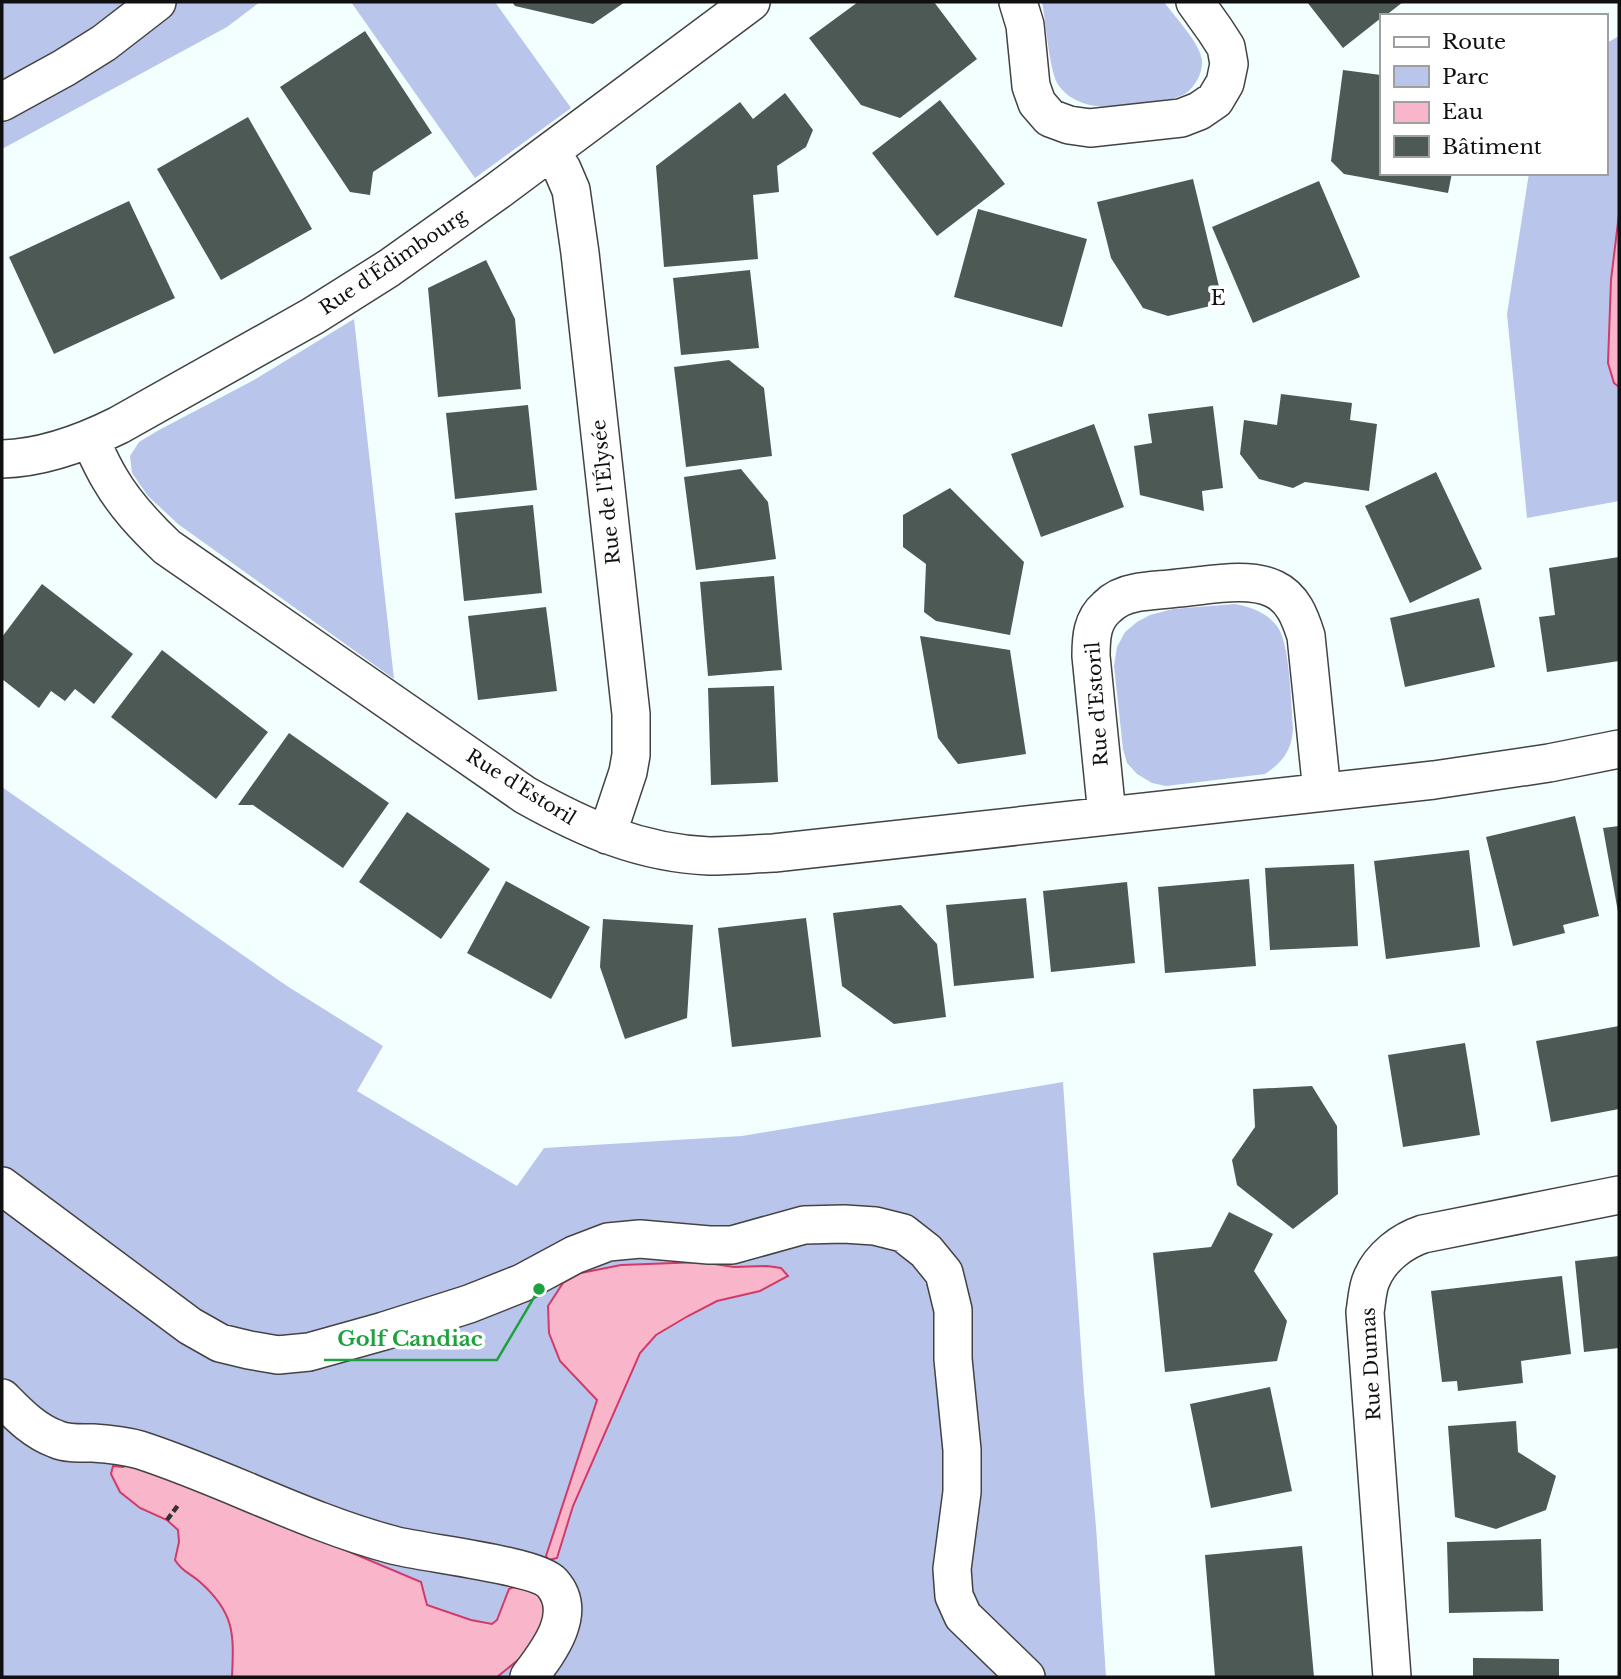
<svg xmlns="http://www.w3.org/2000/svg" width="1621" height="1679" font-family="'Libre Baskerville',serif">
<style>
.green{fill:#bac5ec}
.water{fill:#f9b6cb;stroke:#d33a67;stroke-width:2}
.building{fill:#4c5955}
.lines{fill:none;stroke-linecap:round;stroke-linejoin:round}
.minor-casing{stroke:#434343;stroke-width:40}
.path{stroke:#323232;stroke-width:4.5;stroke-dasharray:7 3.5;stroke-linecap:butt}
.minor{stroke:#fff;stroke-width:37}
.labels{text-anchor:middle;dominant-baseline:central;stroke-width:7;stroke-linejoin:round;paint-order:stroke}
.street-label{font-size:19px;fill:#101010;stroke:#fff}
.neighbourhood-label{font-size:21px;letter-spacing:2px;fill:#101010;stroke:#fff}
.leader{fill:none;stroke:#1ea240;stroke-width:2.5}
.callout-dot{fill:#1ea240;stroke:#fff;stroke-width:2.5}
.callout-label{font-size:21px;text-anchor:middle;font-weight:bold;fill:#1ea240;stroke:#fff;stroke-width:7;stroke-linejoin:round;paint-order:stroke}
</style>
<rect width="100%" height="100%" fill="#f3feff"/>
<!-- green -->
<path class="green" d="M2,2h258l-33,25 -225,122z
M351,2h144l76,106 -96,70z
M1042,2h122c10,14 36,41 38,58 1,12 -6,26 -16,33 -7,5 -17,6 -26,8 -30,6 -79,15 -101,-15 -10,-13 -13,-65 -17,-84z
M1619,36v178l-1,6 -4,163 5,4v114l-92,17 -20,-204 22,-141h76v-129z
M354,319l40,360 -216,-155 -30,-28 -16,-23 -2,-17 9,-14 20,-12 95,-50z
M1235,604c17,3 36,10 45,27 10,21 11,72 13,97 -1,22 -10,34 -28,46l-99,12 -14,-3 -15,-9 -10,-11 -4,-14 -9,-83 3,-19 8,-15 12,-10 13,-7 23,-6z
M2,787l285,199 96,60 -26,45 160,95 27,-38 198,-12 321,-54 21,310 12,135 10,150h-1104z"/>
<!-- water -->
<path class="water" d="M1619,214v173l-5,-4 -6,-20 3,-83z
M701,1262l33,5 33,-1 14,2 7,8 -28,15 -43,10 -29,15 -32,19 -16,18 -67,153 -16,52 -8,2 -3,-4 51,-156 -37,-39 -11,-28 -1,-27 15,-23 18,-10 40,-8z
M130,1464l151,59 140,59 6,23 44,15 21,4 5,-4 12,-31 10,-4 28,12 -1,29 -23,30 -26,21h-265c2,-43 3,-64 -32,-95 -10,-9 -18,-10 -25,-22l4,-18 -1,-12 -11,-10 -27,-12 -20,-16 -9,-18 2,-8 10,1z"/>
<!-- building -->
<path class="building" d="M512,2h113l-32,22 -78,-18z
M858,2h76l43,57 -77,59 -39,-13 -52,-67z
M1307,2h96l-18,14h-4v2l-38,30z
M365,31l67,102 -59,39 -3,23 -20,-3 -70,-105z
M1343,70l38,5v98h71l-4,20 -104,-19 -13,-13z
M785,93l28,37 -7,17 -29,19 2,26 -26,3 5,64 -94,8 -8,-101 84,-64 13,17z
M940,100l65,84 -68,52 -65,-83z
M248,117l64,112 -91,51 -64,-111z
M1193,179l30,124 -55,13 -25,-8 -32,-50 -14,-56z
M1319,181l41,96 -107,46 -41,-96z
M129,201l46,97 -121,56 -45,-97z
M978,209l109,30 -25,88 -108,-30z
M486,260l29,59 6,70 -83,8 -10,-109z
M750,270l9,78 -78,7 -8,-77z
M729,360l35,28 8,68 -86,11 -12,-100z
M1281,394l71,9 -2,17 27,4 -8,67 -64,-9 -12,6 -34,-9 -19,-25 4,-34 33,5z
M528,405l9,85 -82,9 -9,-86z
M1213,406l10,82 -21,3 2,20 -64,-16 -6,-49 18,-3 -4,-29z
M1094,424l30,83 -83,30 -30,-83z
M741,469l27,33 8,57 -80,11 -12,-93z
M1436,472l46,97 -72,34 -45,-97z
M950,488l74,74 -14,73 -74,-14 -12,-9 2,-48 -23,-17v-32z
M533,505l9,88 -78,8 -9,-88z
M1619,557v104l-72,11 -8,-55 16,-2 -6,-47z
M774,576l8,94 -74,6 -8,-94z
M42,584l91,70 -39,50 -19,-15 -10,12 -14,-10 -12,17 -37,-29v-42z
M1479,598l16,69 -90,20 -15,-69z
M546,607l11,84 -79,9 -10,-84z
M920,636l90,14 16,104 -68,10 -20,-26z
M162,650l106,82 -52,67 -105,-82z
M774,686l4,96 -67,3 -3,-97z
M289,733l100,70 -46,65 -90,-63h-15z
M407,812l83,57 -49,70 -82,-57z
M1575,816l24,100 -36,9 2,8 -52,13 -27,-109z
M1619,826v86h-1l-15,-84z
M1469,850l11,97 -94,12 -12,-98z
M1354,864l4,82 -88,4 -5,-82z
M1249,879l7,87 -91,7 -7,-86z
M506,881l84,46 -39,72 -84,-46z
M1127,882l8,81 -84,9 -8,-81z
M1026,898l8,80 -80,8 -8,-81z
M901,905l36,39 9,73 -52,7 -52,-38 -9,-73z
M806,918l15,119 -89,10 -14,-119z
M603,919l90,6 -6,93 -62,21 -25,-72z
M1619,1026v83l-68,13 -15,-81z
M1465,1043l15,92 -77,12 -15,-92z
M1312,1086l25,40 1,68 -45,35 -56,-44 -5,-25 23,-33 -2,-38z
M1229,1212l44,22 -19,37 33,50 -10,40 -112,11 -12,-119 58,-6z
M1619,1256v92l-35,4 -9,-91z
M1562,1276l9,78 -50,7 2,22 -65,8 -1,-10 -15,1 -11,-91z
M1270,1387l22,104 -81,17 -21,-104z
M1516,1421l2,31 38,24 -10,34 -50,19 -41,-12 -7,-91z
M1541,1539l2,72 -94,2 -2,-71z
M1302,1546l12,131h-99l-10,-122z
M1473,1658l86,1v18h-86z"/>
<g class="lines">
<defs>
<path id="minor" d="M1018,2l7,23 6,61 6,17 13,15 19,7 21,3 91,-10 18,-7 16,-11 10,-17 4,-19 -3,-17 -11,-17 -20,-28
M2,102l62,-34 40,-25 53,-41
M550,152l12,17 9,21 9,63 51,461v41l-3,17 -21,63
M90,439c6,13 12,27 20,40 15,26 35,47 57,68l358,248c59,33 115,58 184,61 21,0 43,-2 65,-3l660,-73 115,-17 70,-14
M2,459c41,-1 81,-16 117,-34l194,-109 76,-48 107,-76 255,-190
M1107,815l-16,-159c0,-19 1,-36 16,-49 8,-8 17,-12 28,-14 14,-3 29,-3 43,-5 27,-2 70,-12 96,1 19,9 26,28 32,47l16,156
M2,1186l188,140 30,17 29,7 29,5 31,-3 75,-21 85,-27 53,-21 52,-28 34,-13 32,-3 69,6h23l72,-20 40,-1 31,2 28,7 23,18 18,22 9,37v49l9,91v42l-10,77 2,27 9,20 63,61
M2,1398c16,16 32,33 54,41 11,5 25,4 37,4 15,1 33,3 47,7 86,28 166,72 253,95 29,8 143,20 159,38 27,30 -4,69 -23,94
M1392,1677l-27,-365c2,-11 2,-24 7,-34 9,-21 30,-37 51,-44l196,-39"/>
</defs>
<!-- minor casing -->
<use href="#minor" class="minor-casing"/>
<!-- path -->
<path class="path" d="M167,1520l12,-16"/>
<!-- minor -->
<use href="#minor" class="minor"/>
</g>
<g class="labels">
<!-- street labels -->
<g class="street-label">
<text transform="translate(393 262) rotate(-34)">Rue d'Édimbourg</text>
<text transform="translate(606 492) rotate(-96)">Rue de l'Élysée</text>
<text transform="translate(1097 704) rotate(-94)">Rue d'Estoril</text>
<text transform="translate(521 787) rotate(32)">Rue d'Estoril</text>
<text transform="translate(1371 1364) rotate(-93)">Rue Dumas</text>
</g>
<!-- neighbourhood labels -->
<g class="neighbourhood-label">
<text x="1219" y="298">E</text>
</g>
</g>
<!-- callouts -->
<path class="leader" d="M539 1289L497 1360H324"/>
<circle class="callout-dot" cx="539" cy="1289" r="7"/>
<g class="callout-label">
<text x="410" y="1346">Golf Candiac</text>
</g>
<!-- border -->
<rect width="1621" height="1679" fill="none" stroke="#101010" stroke-width="7"/>
<!-- legend -->
<rect x="1380" y="14" width="228" height="161" fill="#ffffff" stroke="#9f9f9f" stroke-width="2"/>
<rect x="1394" y="37" width="35" height="10" fill="#ffffff" stroke="#9f9f9f" stroke-width="2"/>
<text x="1442" y="49" font-size="21" fill="#101010">Route</text>
<rect x="1394" y="66" width="35" height="21" fill="#bac5ec" stroke="#9f9f9f" stroke-width="2"/>
<text x="1442" y="84" font-size="21" fill="#101010">Parc</text>
<rect x="1394" y="102" width="35" height="21" fill="#f9b6cb" stroke="#9f9f9f" stroke-width="2"/>
<text x="1442" y="119" font-size="21" fill="#101010">Eau</text>
<rect x="1394" y="136" width="35" height="21" fill="#4c5955" stroke="#9f9f9f" stroke-width="2"/>
<text x="1442" y="154" font-size="21" fill="#101010">Bâtiment</text>
</svg>
